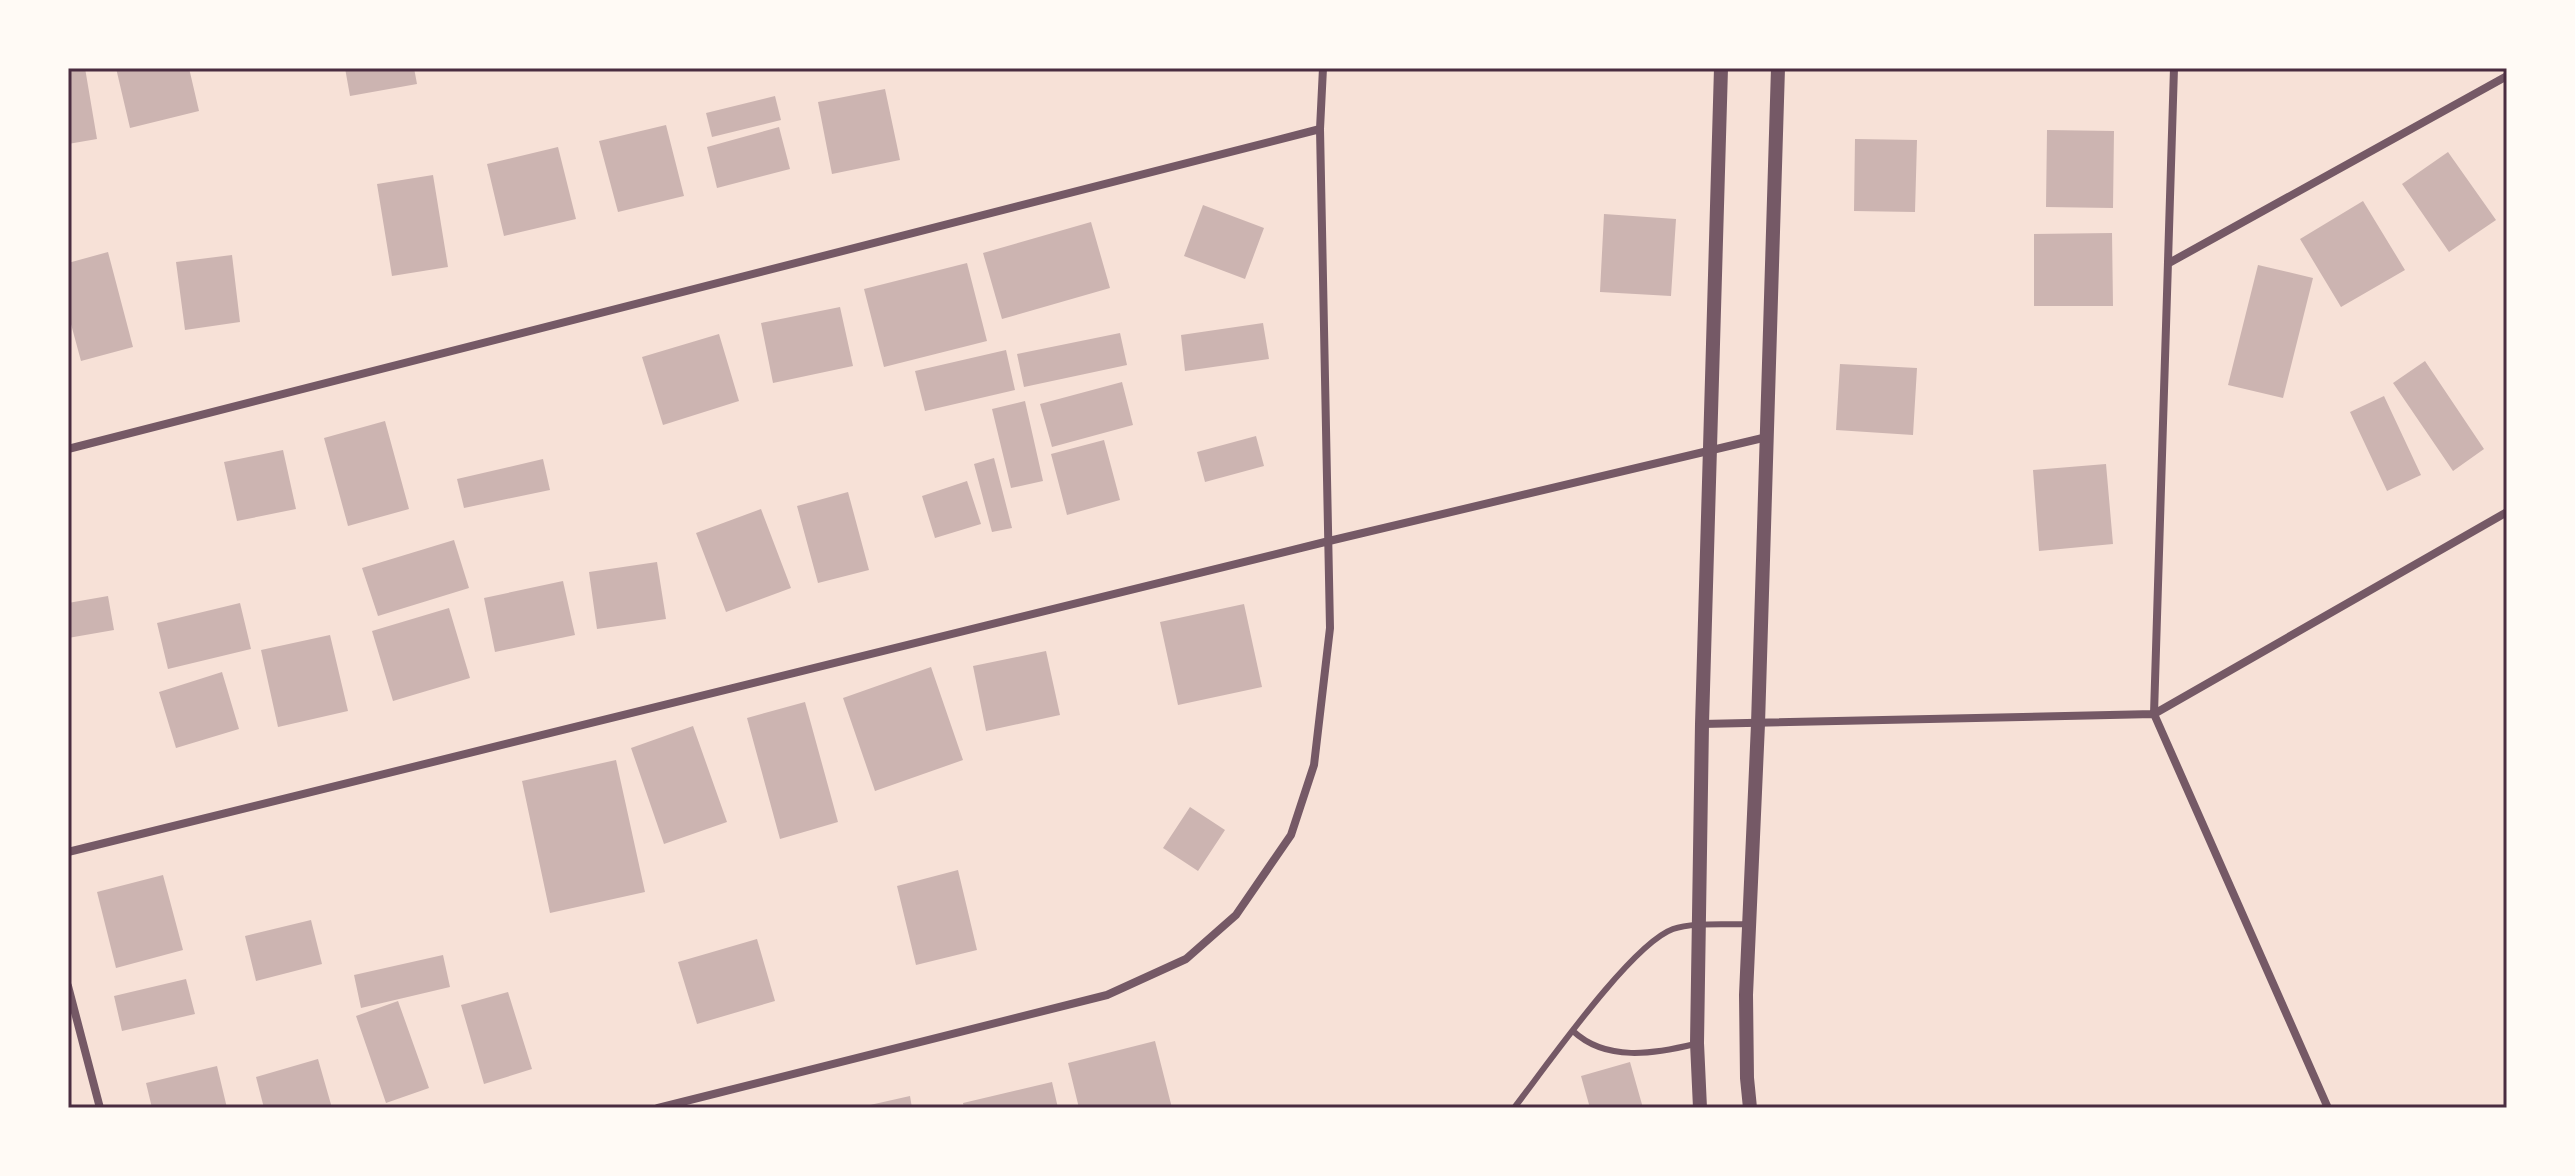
<svg xmlns="http://www.w3.org/2000/svg" width="2575" height="1176" font-family="Raleway,sans-serif">
<style>
.building{fill:#ccb4b1}
.lines{fill:none;stroke-linecap:round;stroke-linejoin:round}
.service{stroke:#755966;stroke-width:6}
.minor{stroke:#755966;stroke-width:8}
.tertiary{stroke:#755966;stroke-width:14}
.neatline{fill:none;stroke:#4a2c40;stroke-width:3}
</style>
<rect width="100%" height="100%" fill="#f7e1d7"/>
<!-- building -->
<path class="building" d="M68,68h17l12,71 -29,5z
M116,68h73l10,43 -69,17z
M345,68h69l3,16 -67,12z
M885,89l15,71 -68,14 -14,-72z
M775,96l6,24 -69,17 -6,-24z
M666,125l18,71 -66,16 -19,-71z
M779,127l11,42 -73,19 -10,-41z
M2047,130l67,1 -1,77 -67,-1z
M1855,139l62,1 -2,72 -61,-1z
M558,147l18,72 -72,17 -17,-72z
M2448,152l48,68 -47,32 -47,-68z
M433,175l15,92 -56,9 -15,-92z
M2363,201l42,69 -64,37 -41,-68z
M1203,205l61,23 -19,51 -61,-23z
M1604,214l72,5 -5,77 -71,-4z
M1091,222l19,66 -108,31 -19,-66z
M2112,233l1,73h-79v-72z
M108,252l25,95 -52,14 -13,-48v-50z
M232,255l8,67 -55,8 -9,-68z
M967,263l20,78 -103,26 -20,-78z
M2258,265l55,13 -30,120 -55,-13z
M840,307l13,59 -80,17 -12,-60z
M1263,323l6,36 -84,12 -4,-36z
M1120,333l7,32 -103,22 -7,-33z
M719,334l20,67 -76,24 -21,-68z
M1006,350l9,40 -90,21 -10,-40z
M2425,361l59,88 -31,22 -60,-88z
M1840,364l77,4 -4,67 -77,-5z
M1122,382l11,43 -81,22 -12,-43z
M2384,396l37,79 -34,16 -37,-79z
M1025,401l18,80 -32,7 -19,-79z
M385,421l24,88 -61,17 -24,-88z
M1256,436l8,30 -59,16 -8,-30z
M1104,440l16,60 -53,15 -16,-61z
M283,450l13,59 -59,12 -13,-59z
M994,458l18,70 -20,4 -18,-68z
M543,459l7,31 -86,18 -7,-29z
M2106,464l7,80 -74,7 -6,-81z
M967,481l14,43 -46,14 -13,-42z
M848,492l21,78 -51,13 -21,-77z
M761,509l30,79 -65,24 -30,-79z
M454,540l15,48 -91,28 -16,-48z
M657,562l9,57 -69,10 -8,-57z
M563,581l12,54 -80,17 -11,-54z
M108,596l6,34 -46,8v-35z
M240,603l11,46 -83,20 -11,-46z
M1244,604l18,83 -84,18 -18,-83z
M449,608l21,70 -77,23 -21,-70z
M330,635l18,76 -70,16 -17,-77z
M1046,651l14,64 -74,16 -13,-65z
M931,667l32,93 -88,31 -32,-93z
M222,672l17,57 -63,19 -17,-56z
M805,702l33,120 -58,17 -33,-121z
M693,726l34,96 -63,22 -33,-96z
M616,760l29,132 -95,21 -28,-132z
M1190,807l35,23 -27,41 -35,-23z
M958,870l19,80 -61,15 -19,-79z
M163,875l20,75 -67,18 -19,-76z
M311,920l11,44 -66,17 -11,-45z
M757,939l18,62 -78,23 -19,-62z
M443,955l7,32 -89,21 -7,-33z
M186,979l9,35 -73,17 -8,-35z
M508,992l24,77 -48,15 -23,-79z
M398,1001l31,87 -43,15 -30,-87z
M1155,1041l17,67h-93l-11,-45z
M318,1059l14,49h-68l-8,-31z
M1630,1062l13,46h-53l-9,-32z
M217,1066l10,42h-75l-6,-25z
M1052,1082l6,26h-94l-1,-5z
M910,1096l2,12h-50l-1,-1z"/>
<g class="lines">
<!-- service -->
<path class="service" d="M1573,1031c33,31 81,23 122,13
M1514,1108c31,-40 117,-164 159,-179 19,-7 54,-4 74,-5"/>
<!-- minor -->
<path class="minor" d="M2174,68l-20,646 174,394
M2169,263l338,-187
M68,449l1252,-320
M1702,724l452,-10 353,-202
M68,852l1261,-311 438,-104
M68,986l32,122
M658,1108l449,-113 79,-36 50,-44 55,-80 23,-70 16,-137 -10,-499 3,-61"/>
<!-- tertiary -->
<path class="tertiary" d="M1700,1108l-3,-65 5,-319 19,-656
M1750,1108l-3,-30 -1,-83 12,-271 20,-656"/>
</g>
<!-- border -->
<rect width="2575" height="1176" fill="none" stroke="#fffaf5" stroke-width="140"/>
<rect x="70" y="70" width="2435" height="1036" class="neatline"/>
</svg>
